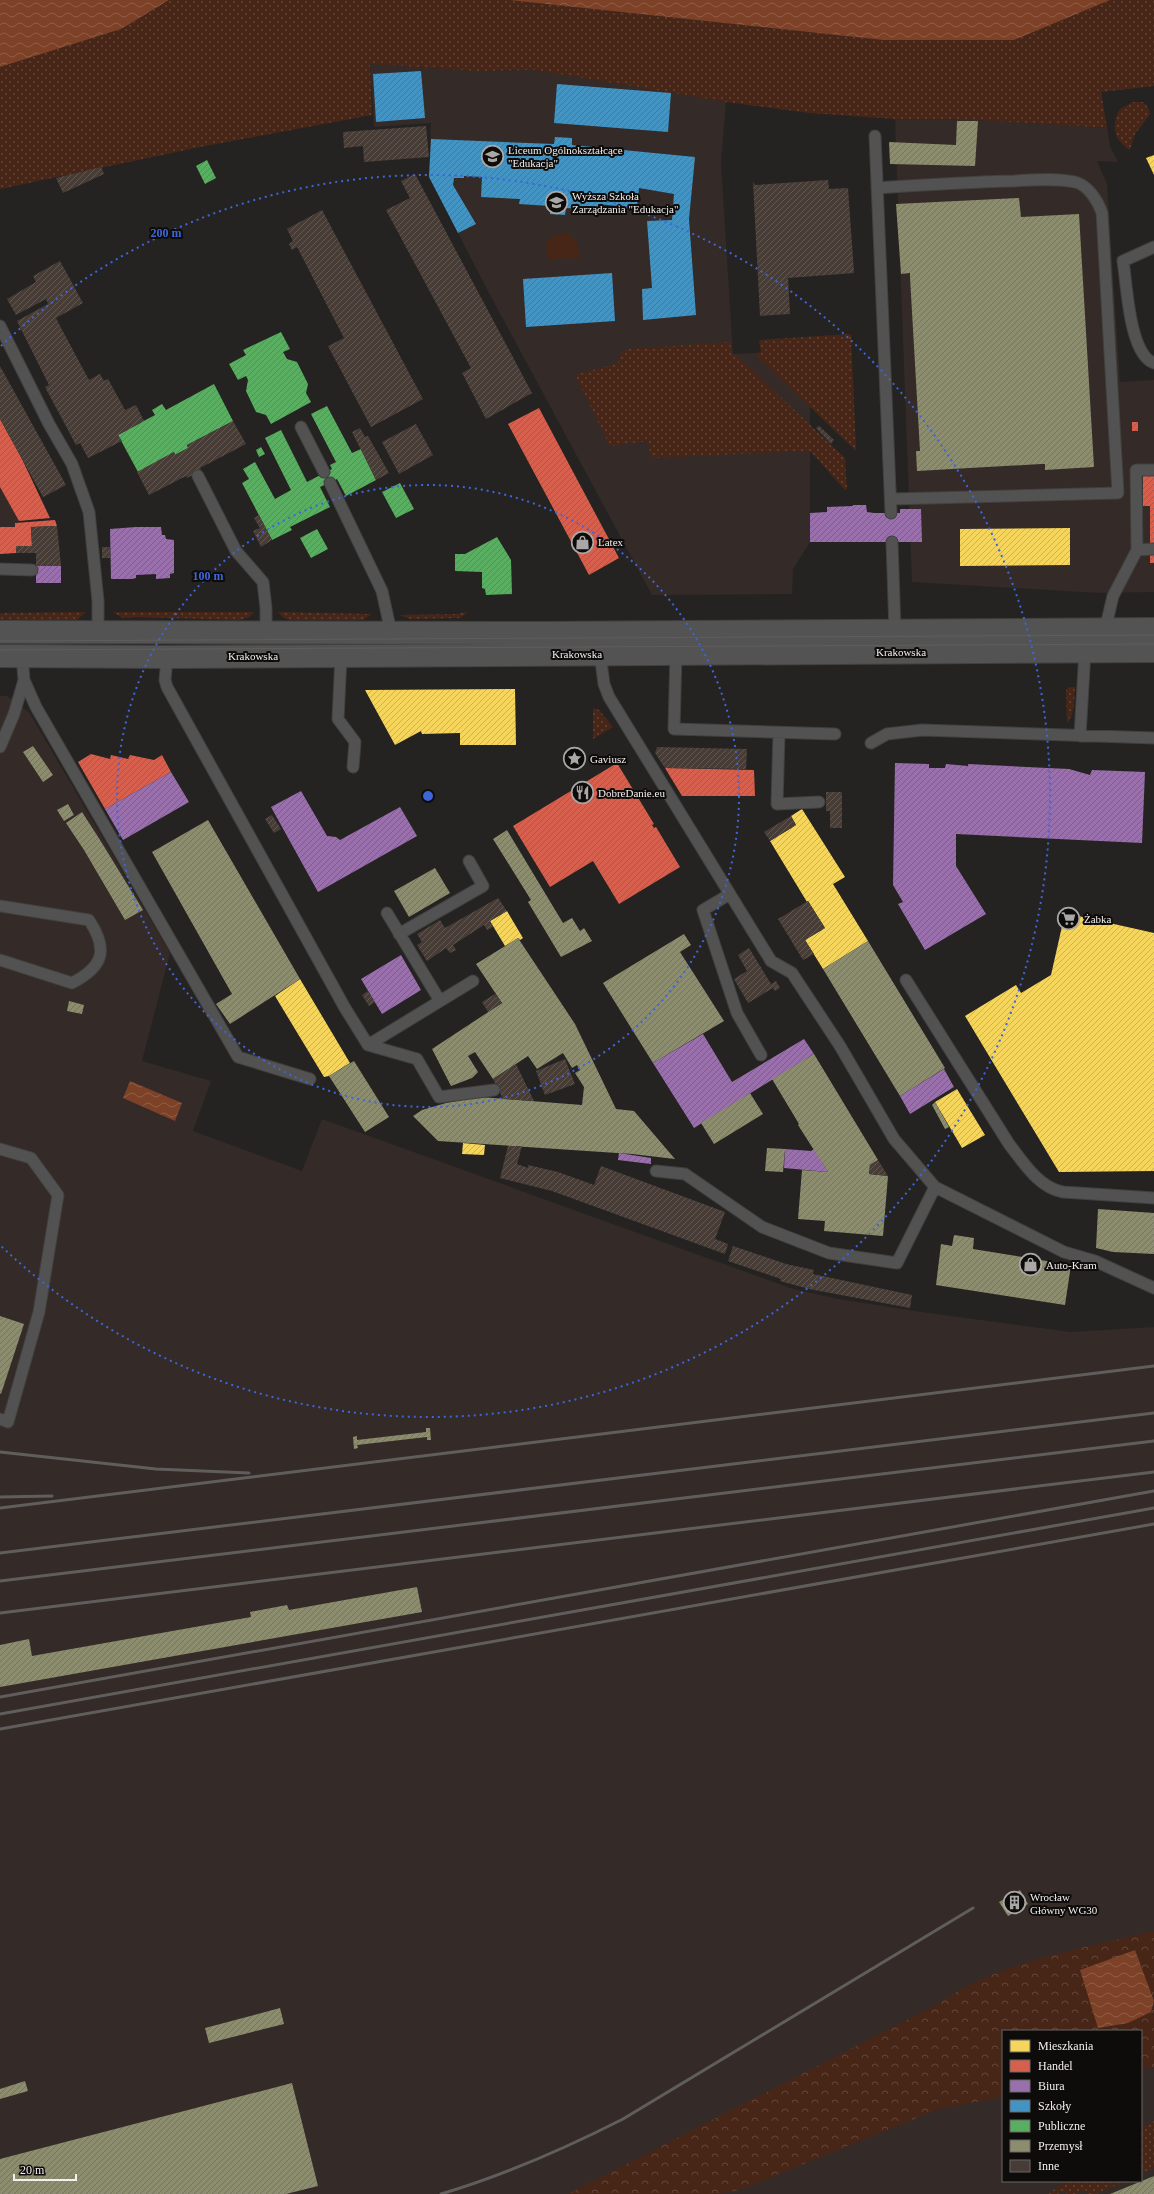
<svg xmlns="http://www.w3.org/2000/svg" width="1154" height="2194" font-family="Georgia,serif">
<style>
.built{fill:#342a27;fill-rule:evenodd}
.grass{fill:url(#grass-dots)}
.forest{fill:url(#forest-crowns)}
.garden{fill:#472618}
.water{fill:url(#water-waves)}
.homes{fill:url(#homes-hatch)}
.shops{fill:url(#shops-hatch)}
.offices{fill:url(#offices-hatch)}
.schools{fill:url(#schools-hatch)}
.public{fill:url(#public-hatch)}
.industry{fill:url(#industry-hatch)}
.building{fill:url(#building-hatch)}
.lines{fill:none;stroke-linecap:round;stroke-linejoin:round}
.service-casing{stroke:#41403f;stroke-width:13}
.secondary-casing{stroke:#41403f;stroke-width:24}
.service{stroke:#525252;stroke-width:11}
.secondary{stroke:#535353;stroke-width:22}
.tram{stroke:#605e5d;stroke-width:1}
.rail{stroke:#605e5d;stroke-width:3}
.ring{fill:none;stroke:#3d66db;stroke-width:2;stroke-dasharray:2 4}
.labels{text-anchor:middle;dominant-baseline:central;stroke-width:4;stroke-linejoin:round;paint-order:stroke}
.poi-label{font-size:11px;fill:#f2efee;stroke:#0e0c0b;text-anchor:start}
.street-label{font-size:11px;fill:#f2efee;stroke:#0e0c0b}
.centre{fill:#3d66db;stroke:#0e0c0b;stroke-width:2}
.ring-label{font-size:12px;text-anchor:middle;font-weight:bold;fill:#3d66db;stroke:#0e0c0b;stroke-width:4;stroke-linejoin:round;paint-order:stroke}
</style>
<defs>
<pattern id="grass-dots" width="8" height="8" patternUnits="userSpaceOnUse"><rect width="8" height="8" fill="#472618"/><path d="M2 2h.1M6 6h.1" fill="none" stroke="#62463a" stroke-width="1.8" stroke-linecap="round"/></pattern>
<pattern id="forest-crowns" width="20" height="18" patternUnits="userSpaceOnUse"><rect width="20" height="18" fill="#472618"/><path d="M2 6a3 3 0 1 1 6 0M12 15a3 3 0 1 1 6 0" fill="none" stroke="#62463a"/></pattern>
<pattern id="water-waves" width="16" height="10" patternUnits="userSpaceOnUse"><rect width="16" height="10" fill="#7d4127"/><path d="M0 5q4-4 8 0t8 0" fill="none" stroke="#905d47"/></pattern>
<pattern id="homes-hatch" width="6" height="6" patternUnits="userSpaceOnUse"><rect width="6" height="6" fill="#f6d55c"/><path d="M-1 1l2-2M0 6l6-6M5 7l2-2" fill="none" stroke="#cbb257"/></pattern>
<pattern id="shops-hatch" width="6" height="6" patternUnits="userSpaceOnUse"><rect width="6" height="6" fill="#d6604d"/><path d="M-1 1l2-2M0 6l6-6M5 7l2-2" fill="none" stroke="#a5584b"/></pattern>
<pattern id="offices-hatch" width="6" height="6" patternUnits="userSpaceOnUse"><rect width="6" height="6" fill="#9970ab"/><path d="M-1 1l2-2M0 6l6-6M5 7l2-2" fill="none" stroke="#796083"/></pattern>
<pattern id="schools-hatch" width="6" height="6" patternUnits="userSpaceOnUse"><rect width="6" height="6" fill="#4393c3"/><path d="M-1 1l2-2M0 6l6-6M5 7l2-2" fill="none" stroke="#457998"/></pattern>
<pattern id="public-hatch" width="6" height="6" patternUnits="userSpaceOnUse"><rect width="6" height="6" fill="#5aae61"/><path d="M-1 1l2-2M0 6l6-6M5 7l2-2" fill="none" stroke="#558f59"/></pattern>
<pattern id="industry-hatch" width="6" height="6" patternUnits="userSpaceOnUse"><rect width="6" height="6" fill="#8c8c6e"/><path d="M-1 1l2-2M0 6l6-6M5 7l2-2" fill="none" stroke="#757460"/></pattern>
<pattern id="building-hatch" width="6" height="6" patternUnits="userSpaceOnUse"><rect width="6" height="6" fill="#473c36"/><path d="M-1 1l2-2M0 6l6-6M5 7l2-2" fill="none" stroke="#625853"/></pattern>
</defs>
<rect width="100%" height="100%" fill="#252321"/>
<!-- built -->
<path class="built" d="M370,64l105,7 59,-1 192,32 -5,61 12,191 77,-4v192l-17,27 -1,25 -140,1 -162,-300 -61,-118 2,-54 -57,4z
M895,119l83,1 129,8 3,18 8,16 -21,-1 10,23 13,198 34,-2v212l-55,1 -187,-11z
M0,487l19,34 -4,2v4h-15z
M0,696h7l22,16 141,241 -28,108 69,20 -18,50 109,40 20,-52 471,170 46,10 82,13 150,20 83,-5v867h-1154zM1003,2031h138v150h-138z"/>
<!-- grass -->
<path class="grass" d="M169,0h340l374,40h131l96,-40h44v86l-53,6 6,36 -129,-8 -83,-1 -85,-6 -84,-11 -192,-32 -59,1 -105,-7 2,51 -172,32 -200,42v-122l121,-38z
M1133,102h10l5,5 2,7 -15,20 -5,16c-17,-10 -19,-25 -10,-41z
M851,334l5,117 -101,-97 6,-2 -2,-12z
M730,342l2,13h4l109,103 2,31 -2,1 -35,-39 -159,7 -3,-17 -38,5 -35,-71 43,-12 3,-10 6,-4z
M86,612l-9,8h-77v-7z
M113,612h141l-5,5 -9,3 -103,-3 -14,1z
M278,612l94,2 -9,6h-73l-6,-2z
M468,612l-8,6 -49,1 -12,-4 56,-1z
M1069,687h6c-1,11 0,28 -8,36l-1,-33z
M593,708l6,2 14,17 -20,12z
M1154,2121v47l-13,6v-46z
M1067,2181h58l-29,13h-8l-2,-4 -10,4h-9l-2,-3 -8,3h-9z"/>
<!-- forest -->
<path class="forest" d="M1154,1931v70l-19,-51 -25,77 18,-4 23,-11 3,-8v63h-13v-36h-138v66l-64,12 -199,81 -23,4h-149l368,-189c63,-44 144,-56 218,-74z"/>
<!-- garden -->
<path class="garden" d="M558,234h10l9,7 3,17 -32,1 -2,-10 2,-9z"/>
<!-- water -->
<path class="water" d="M0,0h169l-48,29 -121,38z
M509,0h601l-96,40h-131z
M130,1081l52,22 -7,18 -52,-23z
M1135,1950l19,51 -3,11 -23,11 -30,5 -18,-58z"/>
<!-- homes -->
<path class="homes" d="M1154,155v20l-8,-17z
M1070,528v37l-110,1v-37z
M515,689l1,56h-56v-12l-38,1 -1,-3 -26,14 -30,-55z
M802,809l43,68 -12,7 35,57 -45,28 -18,-29 20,-12 -17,-27 -1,1 -37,-61 26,-16 -5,-9z
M507,911l16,27 -3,2 -2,-2 -13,8 -15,-25z
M1065,913l89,20v238l-95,1 -94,-156 51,-31 5,8 30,-18z
M300,979l50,84 -21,13 -5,1 -49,-81z
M957,1089l28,46 -23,13 -27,-46z
M463,1143l22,2 -1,10 -22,-1z"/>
<!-- shops -->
<path class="shops" d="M539,408l80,150 -30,17 -81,-151z
M0,419l22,40 28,59 -31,3 -19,-34z
M1132,422h6v9h-6z
M1143,476h11v87h-4v-57h-7z
M55,520l2,6 -26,1 1,19h-16v7l-16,1v-27h15v-4z
M91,754l19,5 1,-4 17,4 2,-4 24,5 8,-5 9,17 -66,37 -27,-47z
M617,763l37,61 -2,1 2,3 2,-1 24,40 -61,37 -26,-43 -43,26 -37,-61z
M665,768l89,2 1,26h-73z"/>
<!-- offices -->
<path class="offices" d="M853,505h13l1,7 7,1h26v-4h21l1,33h-112v-29l17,-1v-5l26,-1z
M136,527h25l1,8h3l1,4 8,1v33l-4,1v4l-14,1v-5l-20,1v3l-4,1h-21l-1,-50z
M36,566h25v17h-25z
M895,763l34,1v4h16l1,-4 22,2v-2l101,5 21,6 2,-5 53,2 -3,71 -186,-9v32l30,48 -61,36 -27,-46 5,-2 -10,-17z
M171,772l18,30 -66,38 -18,-31z
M301,791l26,45 9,1 4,3 60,-33 17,29 -99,56 -47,-85z
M401,955l20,35 -39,24 -21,-35z
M703,1034l29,48 72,-43 10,15 -120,74 -41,-65z
M944,1069l10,18 -44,27 -10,-18z
M785,1149l26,2 3,-2 14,23 -44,-4z
M619,1153l32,5v6l-33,-4z"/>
<!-- schools -->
<path class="schools" d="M421,71l4,47 -49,4 -3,-48z
M557,84l114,9 -3,39 -114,-9z
M555,137l17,1v7l123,12 -6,62 7,96 -53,5 -1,-31 10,-1 -5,-67 25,-1 2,-26 -35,-6 -2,20 -39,-4v6l-32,-2 -1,7 -15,-1v-8l-31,-2 1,-5 -39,-2 1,-20 -18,-1v2h-10l-1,7 23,39 -18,9 -29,-56 2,-38 123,5z
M612,273l3,48 -89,6 -3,-48z"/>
<!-- public -->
<path class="public" d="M207,160l9,18 -11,6 -9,-18z
M281,332l9,17 -7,3 4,7 10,3 11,22 -2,9 5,9 -40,22 -5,-9 -10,-3 -10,-21 2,-11 -2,-4 -8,4 -9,-16 17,-9 -3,-5z
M214,384l19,37 -46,24 1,3 -13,7 -1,-3 -36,20 -20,-37 37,-20 -3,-5 10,-6 4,6z
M327,406l25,47 9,-4 15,31 -30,16 -9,-17 -17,8 10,20 -40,20 2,3 -20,10 -30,-57 7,-4 -6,-10 12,-7 20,37 16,-9 -26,-52 16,-8 26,52 25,-13 -2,-4 6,-3 -25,-48z
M261,447l4,7 -6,3 -3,-7z
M400,483l14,26 -18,9 -14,-26z
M317,529l11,20 -17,9 -11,-20z
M497,537l14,23 1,34 -26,1 -1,-6 -3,-1v-16l-27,-1v-17h10z"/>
<!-- industry -->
<path class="industry" d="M957,121h21l-3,45 -85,-2 -1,-22 67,3z
M1019,198l2,19 58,-3 15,253 -49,3v-6h-4l-124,7 -1,-20h4l-10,-174v-4l-9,1 -5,-70z
M33,746l20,29 -10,7 -20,-30z
M68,804l6,11 -10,6 -7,-11z
M82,812l18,28 -7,4 7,-4 43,70 -18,10 -41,-70 -18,-27z
M208,820l92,159 -70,45 -14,-20 16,-10 -80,-142z
M507,830l56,93 9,-5 8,13 4,-3 8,13 -31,16 -33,-55 3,-2 -38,-61z
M435,868l15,25 -41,24 -15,-26z
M684,934l7,11 -11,7 44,69 -71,42 -50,-80z
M518,938l57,86 41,85 18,2 41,48 -43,-5 -194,-13 -25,-25 9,-6 24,-7 34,-6 102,8 2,-18 -9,-14 5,-3 -3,-5 -5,3 -9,-15 -26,16 -9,-13 -35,23 -18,-27 -7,4 10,16 -6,6 -21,8 -19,-37 70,-46 -26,-39z
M868,941l77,127 -45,28 -77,-127z
M69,1001l15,4 -2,9 -15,-3z
M814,1054l64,106 -8,5 -1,9 19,2 -5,60 -59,-5 1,-10 -27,-2 4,-49 26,2 -30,-47 1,-1 -27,-45z
M354,1061l35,56 -24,15 -36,-56z
M750,1093l13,21 -49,30 -13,-21z
M935,1102l14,25 -4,2 -13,-24z
M767,1148l18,1 -2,23 -18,-1z
M1098,1209l56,4v41l-41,-2 -17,-4z
M954,1235l20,3 -1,11 98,16 -6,40 -129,-20 5,-41 11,2z
M0,1316l24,8 -23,70 -1,-1z
M426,1428h4l1,12h-4v-3l-70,8 1,3 -4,1 -1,-12 4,-1v4l69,-8z
M417,1587l5,25 -422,75v-42l29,-6 3,17 219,-39 -1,-5 37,-7 2,5z
M1020,1890l8,14 -20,12 -9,-14z
M280,2008l4,16 -75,19 -4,-15z
M25,2081l3,10 -28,8v-10z
M292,2083l26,103 -32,8h-286v-35z
M1154,2176v18h-44z"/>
<!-- building -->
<path class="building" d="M426,126l3,31 -65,5 -1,-16 -19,2 -1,-16z
M101,167l3,7 -41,19 -7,-15z
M415,174l117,219 -46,26 -24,-46 9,-5 -85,-158 24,-12 -9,-17z
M828,180l1,9 19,-1 6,85 -66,5 2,36 -30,2 -7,-134 2,3z
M322,210l101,189 -52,28 -43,-81 16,-8 -47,-91 -5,3 -3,-6 4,-3 -6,-12z
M60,261l23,42 -27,15 4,8 29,54 11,-6 4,7 4,-2 17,31 11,-5 8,16 -26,14 4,6 -34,17 -8,-15 -4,2 -31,-58 4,-2 -32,-64 31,-17 -2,-5 -30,16 -9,-16 29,-17 -3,-6z
M0,366l66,119 -23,12 -43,-78z
M233,421l13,23 -46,24 1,2 -14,8 -1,-2 -37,19 -12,-23 37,-20 1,3 13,-7 -1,-3z
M416,424l17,31 -34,19 -17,-32z
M819,426l15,14 -3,4 -15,-16z
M360,428l5,9 3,-1 21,37 -13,7 -24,-48z
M259,515l13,25 -11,7 -8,-16 7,-3 -6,-10z
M57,526l4,40h-25v-13h-20v-7h16l-1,-19z
M102,547h8v11h-8z
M657,747l90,2 -1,20 -81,-1 -10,-15z
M826,792h16v36h-12v-17h-4z
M272,815l9,14 -7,4 -9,-14z
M791,816l5,9 -26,16 -6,-9z
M498,898l9,13 -17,10 3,6 -6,3 -3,-5 -31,20 3,5 -6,3 -4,-5 -19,13 -10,-16 5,-3 -5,-8 23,-14 5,8z
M808,901l17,27 -20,12 9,14 -11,6 -25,-41z
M749,948l22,36 5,-3 4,7 -5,3 -2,-3 -25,15 -14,-24 13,-8 -9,-16z
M368,991l7,11 -6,4 -7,-11z
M495,994l7,9 -14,9 -6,-10z
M565,1059l10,25 -30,11 -9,-24z
M516,1064l18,37 -31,-2 -10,-20z
M508,1146h14l-5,18 11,4v-3l30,7 36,13 7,-19 124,46 -10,27 13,5 -3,10 -173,-63 -52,-13z
M878,1160l10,16 -19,-2 1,-9z
M733,1246l53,18 28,6 -1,4 99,21 -2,13 -101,-19 -29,-8 1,-2 -53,-18z"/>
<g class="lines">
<defs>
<path id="service" d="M875,136l16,377
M877,188c45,-3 91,-6 137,-7 19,-1 41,-3 61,1 13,3 23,19 27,31l16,280 -226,6
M1154,247l-31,14c4,24 6,93 31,102
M0,326l49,98 23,40 17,48 9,89v31
M301,427l23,45
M198,476l38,75 27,31 3,26v24
M330,483l52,108 9,41
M892,542l3,89
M1137,550l-1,-80h18
M0,569l32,1
M1105,630l8,-34 24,-46 17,-1
M676,653l-2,76 161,5
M600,654l4,30 5,13 162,264 21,12 48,73 54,93 41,48 129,65 31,9 59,27
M22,656l2,24 12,27 202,350 72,22
M341,656l-3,63 17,23 -2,25
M167,657l-2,23 2,7 178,321 23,37 49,14 22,38 55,-7
M779,733l-2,71 42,-2
M1080,736l5,-85
M871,743l16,-9 35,-4 232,8
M0,747l14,-33 10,-34
M730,894l-27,16 34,103 24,42
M0,906l89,14c20,30 14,47 -17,63l-72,-23
M387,913l53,88
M399,934l84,-48 -14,-25
M906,980l103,164c14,18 30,44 54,48l91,6
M368,1045l105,-64
M0,1149l31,9 27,37 -19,117 -31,110 -8,-3
M656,1171l29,3 77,53 67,26 68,10 38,-76"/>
<path id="secondary" d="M0,632l545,1 609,-4
M0,656l167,1 987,-6"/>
</defs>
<!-- service casing -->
<use href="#service" class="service-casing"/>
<!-- secondary casing -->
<use href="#secondary" class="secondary-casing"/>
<!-- service -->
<use href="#service" class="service"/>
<!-- secondary -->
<use href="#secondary" class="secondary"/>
<!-- tram -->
<path class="tram" d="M0,641l1154,-6
M0,650l1154,-6"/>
<!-- rail -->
<path class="rail" d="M0,1452l156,17 93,4
M0,1497l52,-1
M0,1508l1154,-142
M0,1553l1154,-140
M0,1581l1154,-140
M0,1613l1154,-141
M0,1697l1154,-206
M0,1714l1154,-206
M0,1729l1154,-205
M441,2194c64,-19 123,-45 182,-75l350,-211"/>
</g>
<!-- distance rings -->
<g class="ring">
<circle cx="428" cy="796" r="311"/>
<path d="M1 346A621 621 0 1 1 1 1246"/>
</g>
<!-- icons -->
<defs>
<symbol id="school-ring" viewBox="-11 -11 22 22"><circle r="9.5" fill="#0e0c0b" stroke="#aaa8a6" stroke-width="1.5"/><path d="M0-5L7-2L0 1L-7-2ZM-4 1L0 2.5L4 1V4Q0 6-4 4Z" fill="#aaa8a6"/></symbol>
<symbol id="university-ring" viewBox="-11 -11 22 22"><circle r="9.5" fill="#0e0c0b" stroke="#aaa8a6" stroke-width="1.5"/><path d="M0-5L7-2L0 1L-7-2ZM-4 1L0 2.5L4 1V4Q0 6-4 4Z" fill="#aaa8a6"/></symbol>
<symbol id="shop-ring" viewBox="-11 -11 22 22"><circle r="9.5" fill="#0e0c0b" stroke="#aaa8a6" stroke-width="1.5"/><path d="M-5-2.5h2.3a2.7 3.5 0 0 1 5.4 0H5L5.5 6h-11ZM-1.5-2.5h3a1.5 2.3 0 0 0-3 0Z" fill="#aaa8a6"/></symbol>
<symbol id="sight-ring" viewBox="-11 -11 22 22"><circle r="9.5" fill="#0e0c0b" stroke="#aaa8a6" stroke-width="1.5"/><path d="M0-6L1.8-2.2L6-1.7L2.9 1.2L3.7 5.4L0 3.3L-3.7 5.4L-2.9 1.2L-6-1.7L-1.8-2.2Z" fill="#aaa8a6"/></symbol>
<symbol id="restaurant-ring" viewBox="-11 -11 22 22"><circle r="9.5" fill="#0e0c0b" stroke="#aaa8a6" stroke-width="1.5"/><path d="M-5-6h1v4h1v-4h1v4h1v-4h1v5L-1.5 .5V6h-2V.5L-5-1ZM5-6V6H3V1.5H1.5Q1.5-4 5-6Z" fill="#aaa8a6"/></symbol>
<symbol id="supermarket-ring" viewBox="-11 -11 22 22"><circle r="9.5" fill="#0e0c0b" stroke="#aaa8a6" stroke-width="1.5"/><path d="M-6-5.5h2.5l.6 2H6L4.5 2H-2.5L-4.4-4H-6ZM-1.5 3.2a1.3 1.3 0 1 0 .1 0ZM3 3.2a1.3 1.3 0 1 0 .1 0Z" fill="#aaa8a6"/></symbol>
<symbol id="building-ring" viewBox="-11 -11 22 22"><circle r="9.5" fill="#0e0c0b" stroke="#aaa8a6" stroke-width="1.5"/><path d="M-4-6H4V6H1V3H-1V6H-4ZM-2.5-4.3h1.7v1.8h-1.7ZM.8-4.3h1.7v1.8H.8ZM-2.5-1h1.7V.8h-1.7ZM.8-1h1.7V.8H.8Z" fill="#aaa8a6"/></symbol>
</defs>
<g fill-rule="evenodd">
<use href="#school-ring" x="480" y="144" width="25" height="25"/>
<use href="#university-ring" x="544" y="190" width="25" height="25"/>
<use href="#shop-ring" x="570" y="530" width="25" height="25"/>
<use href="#sight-ring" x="562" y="746" width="25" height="25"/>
<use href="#restaurant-ring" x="570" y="780" width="25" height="25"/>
<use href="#supermarket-ring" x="1056" y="906" width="25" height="25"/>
<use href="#shop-ring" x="1018" y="1252" width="25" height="25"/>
<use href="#building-ring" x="1002" y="1890" width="25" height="25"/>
</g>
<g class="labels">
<!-- poi labels -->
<g class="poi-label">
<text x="508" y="150">Liceum Ogólnokształcące<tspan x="508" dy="13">"Edukacja"</tspan></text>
<text x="572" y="196">Wyższa Szkoła<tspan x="572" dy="13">Zarządzania "Edukacja"</tspan></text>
<text x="598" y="542">Latex</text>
<text x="590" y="759">Gaviusz</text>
<text x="598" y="793">DobreDanie.eu</text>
<text x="1084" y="919">Żabka</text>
<text x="1046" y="1265">Auto-Kram</text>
<text x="1030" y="1897">Wrocław<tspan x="1030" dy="13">Główny WG30</tspan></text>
</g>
<!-- street labels -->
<g class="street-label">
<text x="901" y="652">Krakowska</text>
<text x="577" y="654">Krakowska</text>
<text x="253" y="656">Krakowska</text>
</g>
</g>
<circle cx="428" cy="796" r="6" class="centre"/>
<g class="ring-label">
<text x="166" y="237">200 m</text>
<text x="208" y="580">100 m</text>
</g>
<!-- legend -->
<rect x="1002" y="2030" width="140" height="152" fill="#0e0c0b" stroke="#696766"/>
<rect x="1010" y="2040" width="20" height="12" fill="#f6d55c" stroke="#696766"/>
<text x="1038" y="2050" font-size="12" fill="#f2efee">Mieszkania</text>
<rect x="1010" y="2060" width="20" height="12" fill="#d6604d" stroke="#696766"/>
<text x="1038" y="2070" font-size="12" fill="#f2efee">Handel</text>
<rect x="1010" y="2080" width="20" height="12" fill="#9970ab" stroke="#696766"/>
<text x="1038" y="2090" font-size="12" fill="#f2efee">Biura</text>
<rect x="1010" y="2100" width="20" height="12" fill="#4393c3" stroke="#696766"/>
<text x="1038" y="2110" font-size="12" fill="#f2efee">Szkoły</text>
<rect x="1010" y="2120" width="20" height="12" fill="#5aae61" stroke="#696766"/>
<text x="1038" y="2130" font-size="12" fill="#f2efee">Publiczne</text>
<rect x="1010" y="2140" width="20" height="12" fill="#8c8c6e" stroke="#696766"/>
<text x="1038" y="2150" font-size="12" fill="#f2efee">Przemysł</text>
<rect x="1010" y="2160" width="20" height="12" fill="#473c36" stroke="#696766"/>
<text x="1038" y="2170" font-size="12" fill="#f2efee">Inne</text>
<!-- scale -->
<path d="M14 2174v6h62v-6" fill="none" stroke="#f2efee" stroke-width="2"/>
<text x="20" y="2174" font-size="12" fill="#f2efee" stroke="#0e0c0b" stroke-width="3" paint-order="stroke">20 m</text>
</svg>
